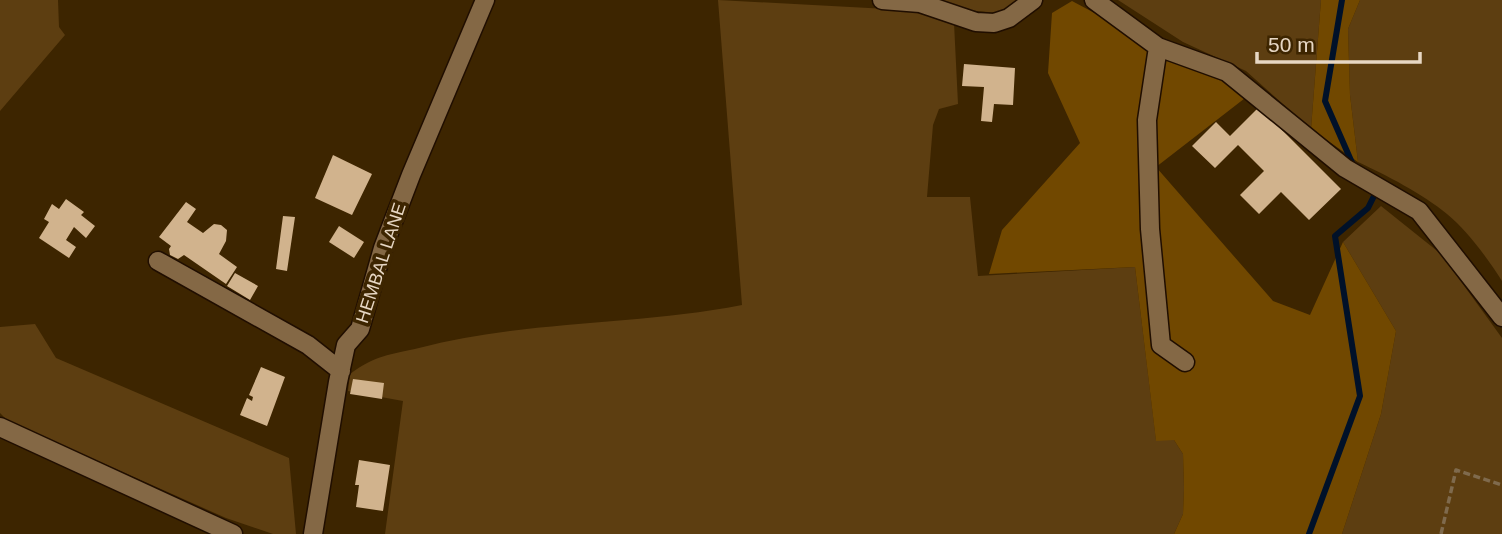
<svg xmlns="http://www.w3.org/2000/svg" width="1502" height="534" font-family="Arial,sans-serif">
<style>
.green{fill:#5d3e11}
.forest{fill:#714800}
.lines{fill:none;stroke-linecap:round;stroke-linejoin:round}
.stream{stroke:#001129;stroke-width:6}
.building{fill:#d1b38d}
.minor-casing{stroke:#200e00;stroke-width:21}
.path{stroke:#7f6a4d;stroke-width:3.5;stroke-dasharray:7 3.5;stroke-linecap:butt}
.minor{stroke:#846845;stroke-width:18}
.labels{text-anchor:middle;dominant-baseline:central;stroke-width:7;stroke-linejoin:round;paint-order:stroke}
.street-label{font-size:18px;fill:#e7d7c4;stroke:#3d2500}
</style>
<rect width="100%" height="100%" fill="#3d2500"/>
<!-- green -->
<path class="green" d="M0,0h58l1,27 6,8 -65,76z
M718,0l188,10 48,13 4,81 -19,5 -6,16 -6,72h43l8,79 157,-9 21,173h18l9,14 1,34 -1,26 -9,20h-789l18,-133 -55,-10 2,-17c25,-19 40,-19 69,-26 106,-28 216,-22 323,-43z
M939,0h79l-20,13 -31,-3z
M1118,0h203l-10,129 -65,-58 -63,-29z
M1360,0h142v281c-14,-22 -35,-51 -55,-67 -24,-20 -61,-39 -89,-52l-8,-67 -2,-66z
M1381,206l60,48 61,84v196h-160l39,-120 15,-83 -53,-89z
M35,324l21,34 233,100 7,76h-23l-47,-16 -218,-97 -8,-8v-86z"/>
<!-- forest -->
<path class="forest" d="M1321,0h39l-12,29 2,66 8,67 -47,-33z
M1072,1l177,94 -93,72 117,134 37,14 33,-73 53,89 -15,83 -39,120h-168l9,-20 1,-26 -1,-34 -9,-14 -18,1 -21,-174 -146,7 13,-44 78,-87 -32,-70 4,-60z"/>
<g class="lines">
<!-- stream -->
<path class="stream" d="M1342,0l-17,101 28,64 3,2
M1309,534l51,-138 -25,-160 33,-28 9,-18"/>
</g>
<!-- building -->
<path class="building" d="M964,64l51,4 -2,37 -19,-1 -2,18 -11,-1 3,-34 -22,-1z
M1259,107l82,82 -32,31 -28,-28 -22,22 -19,-19 24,-24 -26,-26 -23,23 -23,-22 24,-24 14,14z
M333,155l39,19 -20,41 -37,-17z
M66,199l18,13 -3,3 14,11 -9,12 -12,-11 -8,13 10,7 -7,11 -30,-20 10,-16 -5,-3 8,-15 7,5z
M186,202l10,7 -9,13 16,11 11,-9 7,1 6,5 -1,11 -7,13 18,13 -11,17 -42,-29 -6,4 -8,-4 -1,-6 2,-3 -12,-9z
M283,216l12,1 -8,54 -11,-2z
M339,226l25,16 -10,16 -25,-16z
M235,273l23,13 -8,14 -23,-14z
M261,367l24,10 -18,49 -27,-11 7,-17 5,3 1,-4 -4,-2z
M353,379l31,4 -2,16 -32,-5z
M359,460l31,5 -7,46 -27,-4 3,-22h-4z"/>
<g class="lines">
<defs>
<path id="minor" d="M882,0l38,3 56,19 18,1 15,-5 24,-18
M1094,0l64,47 69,25 118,96 74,43 83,106
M1158,47l-11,73 3,109 11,116 24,17
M158,261l150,84 33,26
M0,427l233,107
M313,534l25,-152 8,-37 14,-16 23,-81 28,-73 74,-175"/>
</defs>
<!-- minor casing -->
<use href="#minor" class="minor-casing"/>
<!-- path -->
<path class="path" d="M1441,534l15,-64 46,15"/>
<!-- minor -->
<use href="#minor" class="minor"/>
</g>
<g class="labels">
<!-- street labels -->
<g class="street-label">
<text transform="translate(381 263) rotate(-72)">HEMBAL LANE</text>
</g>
</g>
<!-- scale -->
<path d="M1257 52v10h163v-10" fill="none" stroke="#e7d7c4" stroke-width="3.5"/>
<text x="1268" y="52" font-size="21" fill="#e7d7c4" stroke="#3d2500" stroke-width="5" paint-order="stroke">50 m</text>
</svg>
